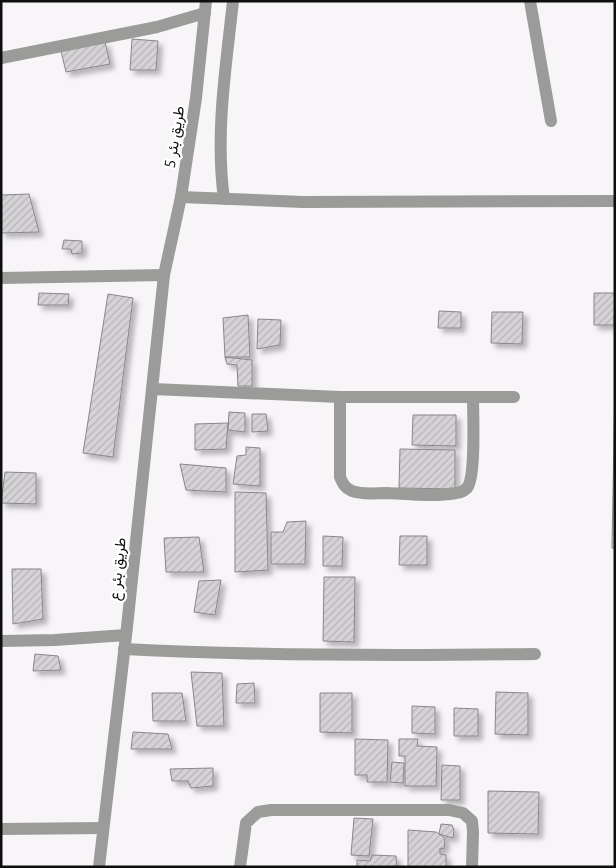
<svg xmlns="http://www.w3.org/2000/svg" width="616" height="868" font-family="Ubuntu,Vazirmatn,sans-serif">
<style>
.building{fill:url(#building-hatch);stroke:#888689;filter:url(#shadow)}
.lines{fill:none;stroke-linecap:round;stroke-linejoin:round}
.minor{stroke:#9b9b99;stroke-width:12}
.tertiary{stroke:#9b9b99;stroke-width:12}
.labels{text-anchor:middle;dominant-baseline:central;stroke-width:4.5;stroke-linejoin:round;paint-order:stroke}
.street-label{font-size:15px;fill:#0f0e0f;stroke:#fff}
</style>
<defs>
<pattern id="building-hatch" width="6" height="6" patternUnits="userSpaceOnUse" patternTransform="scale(1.25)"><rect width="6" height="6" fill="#d6d3d7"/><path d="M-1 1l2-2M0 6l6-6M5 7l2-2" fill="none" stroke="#b6b4b7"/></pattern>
<filter id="shadow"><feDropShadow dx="4.5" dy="4.5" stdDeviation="2.5" flood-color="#0004"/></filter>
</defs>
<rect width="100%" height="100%" fill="#f8f5f9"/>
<!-- building -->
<path class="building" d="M132,39l26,2 -2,29h-26z
M105,42l5,22 -44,8 -5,-21z
M29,194l10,38 -38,1v-38z
M64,240l18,1v12l-10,1 -1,-5h-9z
M39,293l30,1 -1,11h-30z
M594,293h21l-1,32h-20z
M108,294l25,4 -20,159 -30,-4z
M439,311l22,1v16h-23z
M492,312h31l-1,32 -31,-1z
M248,315l2,42h-25l-2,-39z
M258,319l23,1 -1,25 -23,4z
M225,357l27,3v26h-14l-1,-21 -10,-1z
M615,382v166h-3z
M229,412l16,1v19l-17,-2z
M252,414h14l2,17 -16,1z
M413,415h43v31l-44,-1z
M228,423l-2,26 -31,1v-26z
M246,447l14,1v38l-27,-2 4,-28 9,-1z
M400,449l55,1v39l-56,-1z
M180,464l46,4v24l-40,-2z
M5,472l31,1v31l-35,-1z
M235,492l31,1 2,77 -33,2z
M306,521l-1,43h-34v-32h12l4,-10z
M323,536l20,1 -1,29h-19z
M400,536h27v29h-28z
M199,537l5,35h-38l-2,-34z
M12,569h29l2,50 -30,5z
M324,577h31l-1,65 -31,-1z
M221,580l-6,35 -21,-3 5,-31z
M35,654l23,2 3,14 -28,1z
M191,672l31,1 2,53h-27z
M254,683l1,20h-19l1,-19z
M496,692l32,1v42l-33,-1z
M152,693h30l4,28h-33z
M320,693h32v40l-32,-1z
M412,706l23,1v27l-23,-1z
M454,708l24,1v27h-24z
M133,732l35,2 4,15h-41z
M355,739l33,1 -1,42h-20v-7h-12z
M399,739h19l-1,7 20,1 -1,39h-31v-30h-6z
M392,762l12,1 -1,20 -13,-1z
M442,765l18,1v34h-19z
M213,768v18l-22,2 -3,-7h-16l-2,-12z
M488,791l51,1 -1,42 -50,-1z
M354,818l19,1 -4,37 -18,-1z
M441,824l11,1 2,5 -1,8 -14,-4z
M408,830l28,2 9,6 -1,11 -4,-1v6l6,1v12h-38z
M372,855l24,1 1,11h-40v-7l13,1z"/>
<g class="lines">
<!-- minor -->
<path class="minor" d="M530,1l21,120
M1,58l156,-31 48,-14
M181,197l122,5 312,-1
M224,199c-9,-66 2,-132 9,-198
M1,278l163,-3
M153,389l187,8h174
M340,397v80c3,7 5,11 12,14 10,4 24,2 35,2 22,1 47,4 69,0 4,0 8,-2 11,-5 9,-11 6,-74 6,-91
M1,641l54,-1 71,-5
M124,649c137,7 274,7 411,5
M1,829l102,-1
M240,867l6,-44 12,-11 13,-2h178l14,3 9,8 1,11 -1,35"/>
<!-- tertiary -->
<path class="tertiary" d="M99,867l28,-240 37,-352 17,-78 15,-99 10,-97"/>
</g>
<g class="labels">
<!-- street labels -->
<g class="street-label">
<text transform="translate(174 137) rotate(-81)">طريق بئر 5</text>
<text transform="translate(117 569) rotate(-84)">طريق بئر ع</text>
</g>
</g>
<!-- border -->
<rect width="616" height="868" fill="none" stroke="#0f0e0f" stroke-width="5"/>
</svg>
